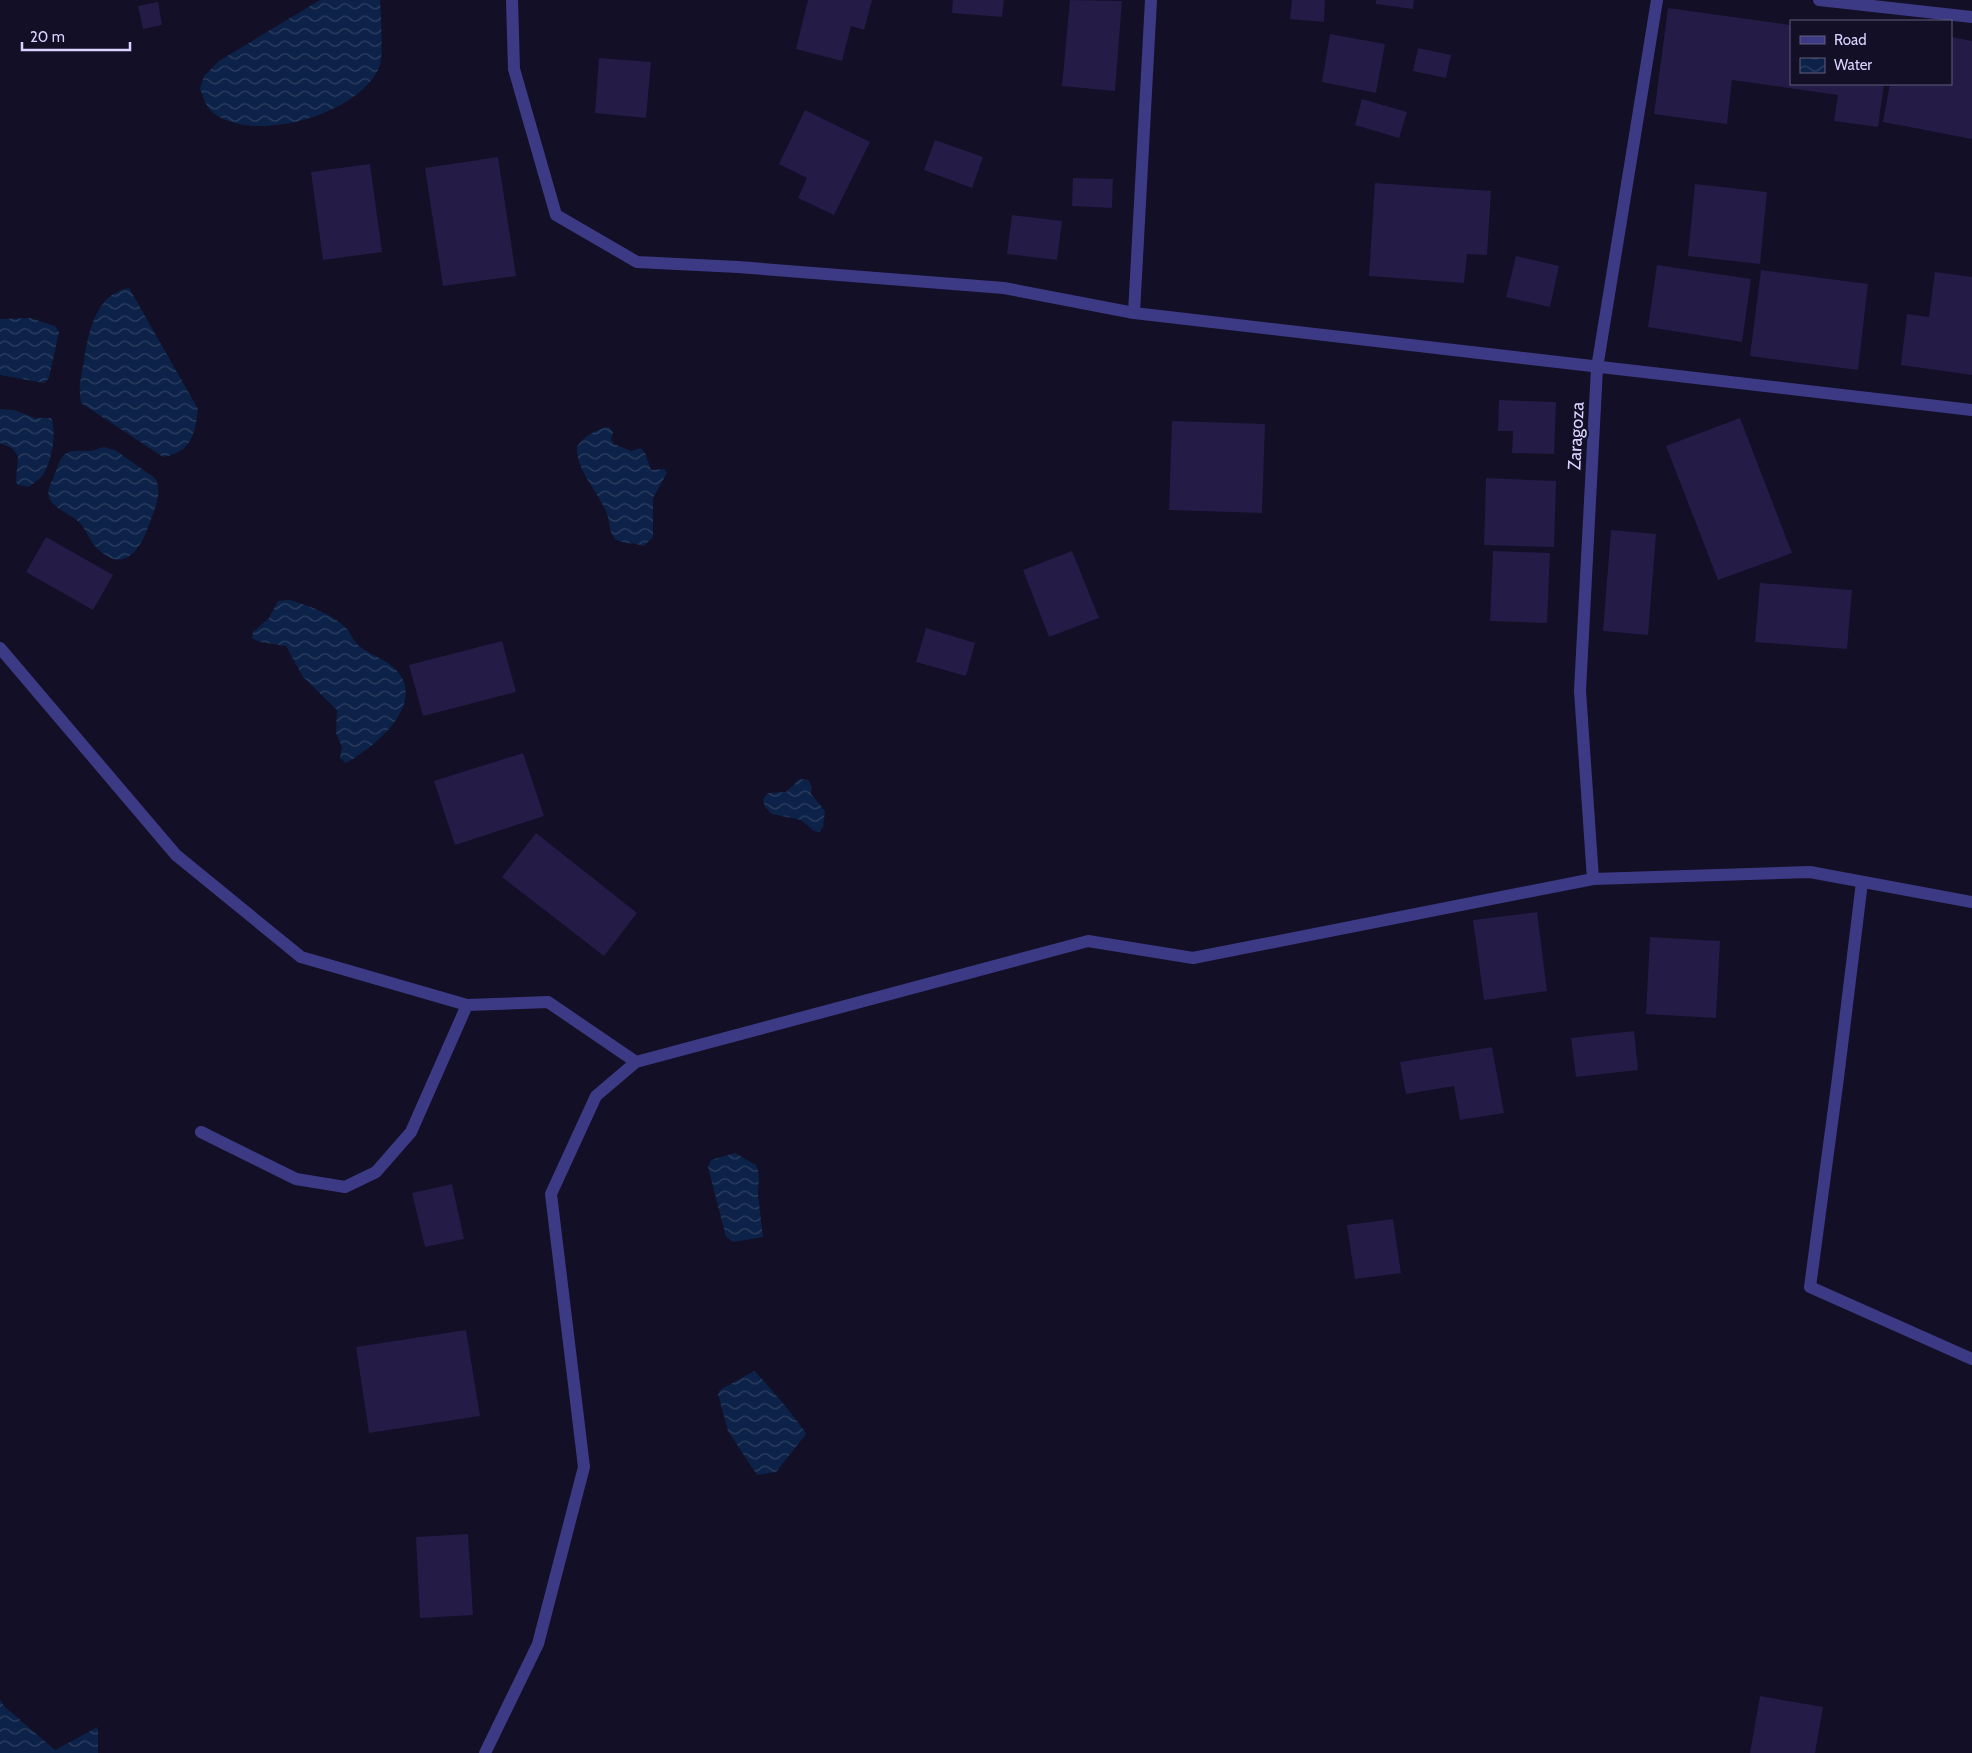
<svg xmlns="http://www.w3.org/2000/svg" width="1972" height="1753" font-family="Cabin,sans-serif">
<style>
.water{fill:url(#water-waves)}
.building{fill:#241b47}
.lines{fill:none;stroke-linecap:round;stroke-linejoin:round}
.minor{stroke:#3d3a85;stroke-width:12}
.labels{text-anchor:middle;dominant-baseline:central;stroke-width:4.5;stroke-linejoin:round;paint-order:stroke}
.street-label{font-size:18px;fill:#d9d4ff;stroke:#130f26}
</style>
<defs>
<pattern id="water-waves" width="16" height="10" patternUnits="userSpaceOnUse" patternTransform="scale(1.25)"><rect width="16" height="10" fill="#0c2248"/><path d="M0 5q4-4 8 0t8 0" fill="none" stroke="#2f4163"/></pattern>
</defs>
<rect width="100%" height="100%" fill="#130f26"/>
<!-- water -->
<path class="water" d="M320,0h60c1,11 3,56 0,65 -18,50 -132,82 -170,45 -5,-5 -7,-15 -10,-21l4,-13 15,-15z
M129,288l69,121c-3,26 -7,43 -35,48l-82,-54c-3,-14 0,-28 3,-42 4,-28 12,-68 45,-73z
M30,318l25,8 4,6 -10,46 -5,5 -44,-8v-56z
M0,409l14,1 21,8h16c6,13 1,42 -7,55 -3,6 -11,10 -15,14l-11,-2 -2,-3 2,-26 -6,-8 -12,-5z
M609,427l4,5 -2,7 3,5 17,7 10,-3 4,5 6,17 13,-1 3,4 -14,25v39l-9,9c-8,-3 -26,-3 -29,-7 -6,-7 -5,-17 -8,-25 -9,-23 -31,-43 -30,-67 6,-10 20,-19 32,-20z
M104,447l11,3 40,28c8,14 0,30 -5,44 -8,24 -25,54 -52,27 -8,-7 -11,-17 -17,-25 -9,-10 -27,-14 -32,-27 -2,-6 1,-13 4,-18 10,-26 8,-29 36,-28 5,0 10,-3 15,-4z
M290,600c19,6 43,14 57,29 4,5 6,11 11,16 12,11 27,12 40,27 28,34 -26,77 -52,91l-6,-5 2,-11 -6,-14 1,-23 -34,-33 -17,-31 -26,-4 -8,-4 1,-6 16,-14 9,-17z
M800,779l8,1 4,7 -1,7 14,17 -2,16 -4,5 -5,-1 -13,-11 -29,-6 -7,-7 -2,-8 5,-6 18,-1z
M735,1153l21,12 3,9 -1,21 5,42 -30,5 -7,-5 -18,-70 3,-7z
M754,1371c7,5 51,58 52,63l-30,38 -19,3 -29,-44 -10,-37 2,-4z
M0,1700l5,7 50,43 43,-23v26h-98z"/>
<!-- building -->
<path class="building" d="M808,0h64l-8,30 -13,-4 -9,35 -46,-12z
M953,0h51l-2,17 -50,-4z
M1070,0l52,1 -7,90 -53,-5z
M1292,0h33l-1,22 -34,-3z
M1376,0h38l-1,9 -37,-5z
M158,2l4,23 -19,4 -5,-23z
M1668,8l123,17v59h93l-6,43 -44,-6 4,-26 -106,-15 -5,44 -73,-10z
M1330,34l55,10 -9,49 -54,-11z
M1951,37l21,4v98l-89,-17 7,-38h61z
M1418,48l33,7 -5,23 -33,-7z
M599,58l52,4 -5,56 -51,-5z
M1362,99l45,13 -8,26 -44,-13z
M805,110l65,32 -36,73 -36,-17 9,-20 -28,-14z
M935,140l48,17 -11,31 -48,-18z
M498,157l18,119 -73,10 -18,-118z
M370,164l12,88 -59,8 -12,-88z
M1073,178l40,1 -1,29 -40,-2z
M1375,183l116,8 -4,64 -20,-1 -3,29 -95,-7z
M1695,184l72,8 -7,72 -72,-8z
M1012,215l50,6 -5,39 -50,-6z
M1516,256l43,10 -9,41 -44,-10z
M1657,265l94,14 -9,63 -94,-15z
M1761,270l107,14 -10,86 -108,-14z
M1935,272l37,5v98l-71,-10 6,-51 22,3z
M1499,400l57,2 -2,52 -42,-1 1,-22h-15z
M1740,418l52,135 -74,27 -52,-134z
M1172,421l93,3 -3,89 -93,-3z
M1486,478l70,3 -2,66 -70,-2z
M1611,530l45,4 -8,101 -45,-4z
M46,537l67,38 -20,35 -67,-38z
M1072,551l27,67 -50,19 -26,-67z
M1493,551l57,2 -3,70 -57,-2z
M1760,583l92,7 -5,59 -92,-7z
M926,628l49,15 -9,33 -50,-14z
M502,641l14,51 -93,24 -14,-51z
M523,753l21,63 -89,29 -21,-64z
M536,833l101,80 -33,43 -102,-79z
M1537,912l10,79 -63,9 -11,-80z
M1650,937l70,4 -4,77 -70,-4z
M1634,1031l4,39 -62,7 -5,-39z
M1492,1047l12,66 -44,7 -6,-34 -48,8 -6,-32z
M452,1184l12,55 -39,8 -13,-54z
M1393,1219l8,54 -46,6 -8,-54z
M466,1330l14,86 -111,17 -13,-86z
M468,1534l5,81 -53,3 -4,-81z
M1760,1696l63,11 -8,46h-65z"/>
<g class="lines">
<!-- minor -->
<path class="minor" d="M512,0l2,69 42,146 81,47 101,5 266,21 130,25 838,97
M1819,0l153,17
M1134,313l17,-313
M0,648l176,207 125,102 166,48
M1593,879l-13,-188 17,-323 60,-368
M1862,882l-24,196 -28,209 162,72
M636,1062l452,-121 105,17 400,-79 217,-7 162,30
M201,1132l95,47 49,8 31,-15 35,-40 56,-127 81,-3 88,60 -40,34 -45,98 33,273 -46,177 -53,109"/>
</g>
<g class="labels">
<!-- street labels -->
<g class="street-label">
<text transform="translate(1576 436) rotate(-87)">Zaragoza</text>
</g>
</g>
<!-- legend -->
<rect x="1790" y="20" width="162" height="65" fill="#130f26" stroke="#625e7d"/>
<rect x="1800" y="36" width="25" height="8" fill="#3d3a85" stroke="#625e7d"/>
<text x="1834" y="45" font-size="15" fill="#d9d4ff">Road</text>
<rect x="1800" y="58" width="25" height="15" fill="url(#water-waves)" stroke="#625e7d"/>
<text x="1834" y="70" font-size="15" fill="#d9d4ff">Water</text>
<!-- scale -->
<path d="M22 42v8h108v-8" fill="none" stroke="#d9d4ff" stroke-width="2.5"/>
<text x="30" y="42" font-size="15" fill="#d9d4ff" stroke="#130f26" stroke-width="4" paint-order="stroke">20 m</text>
</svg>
